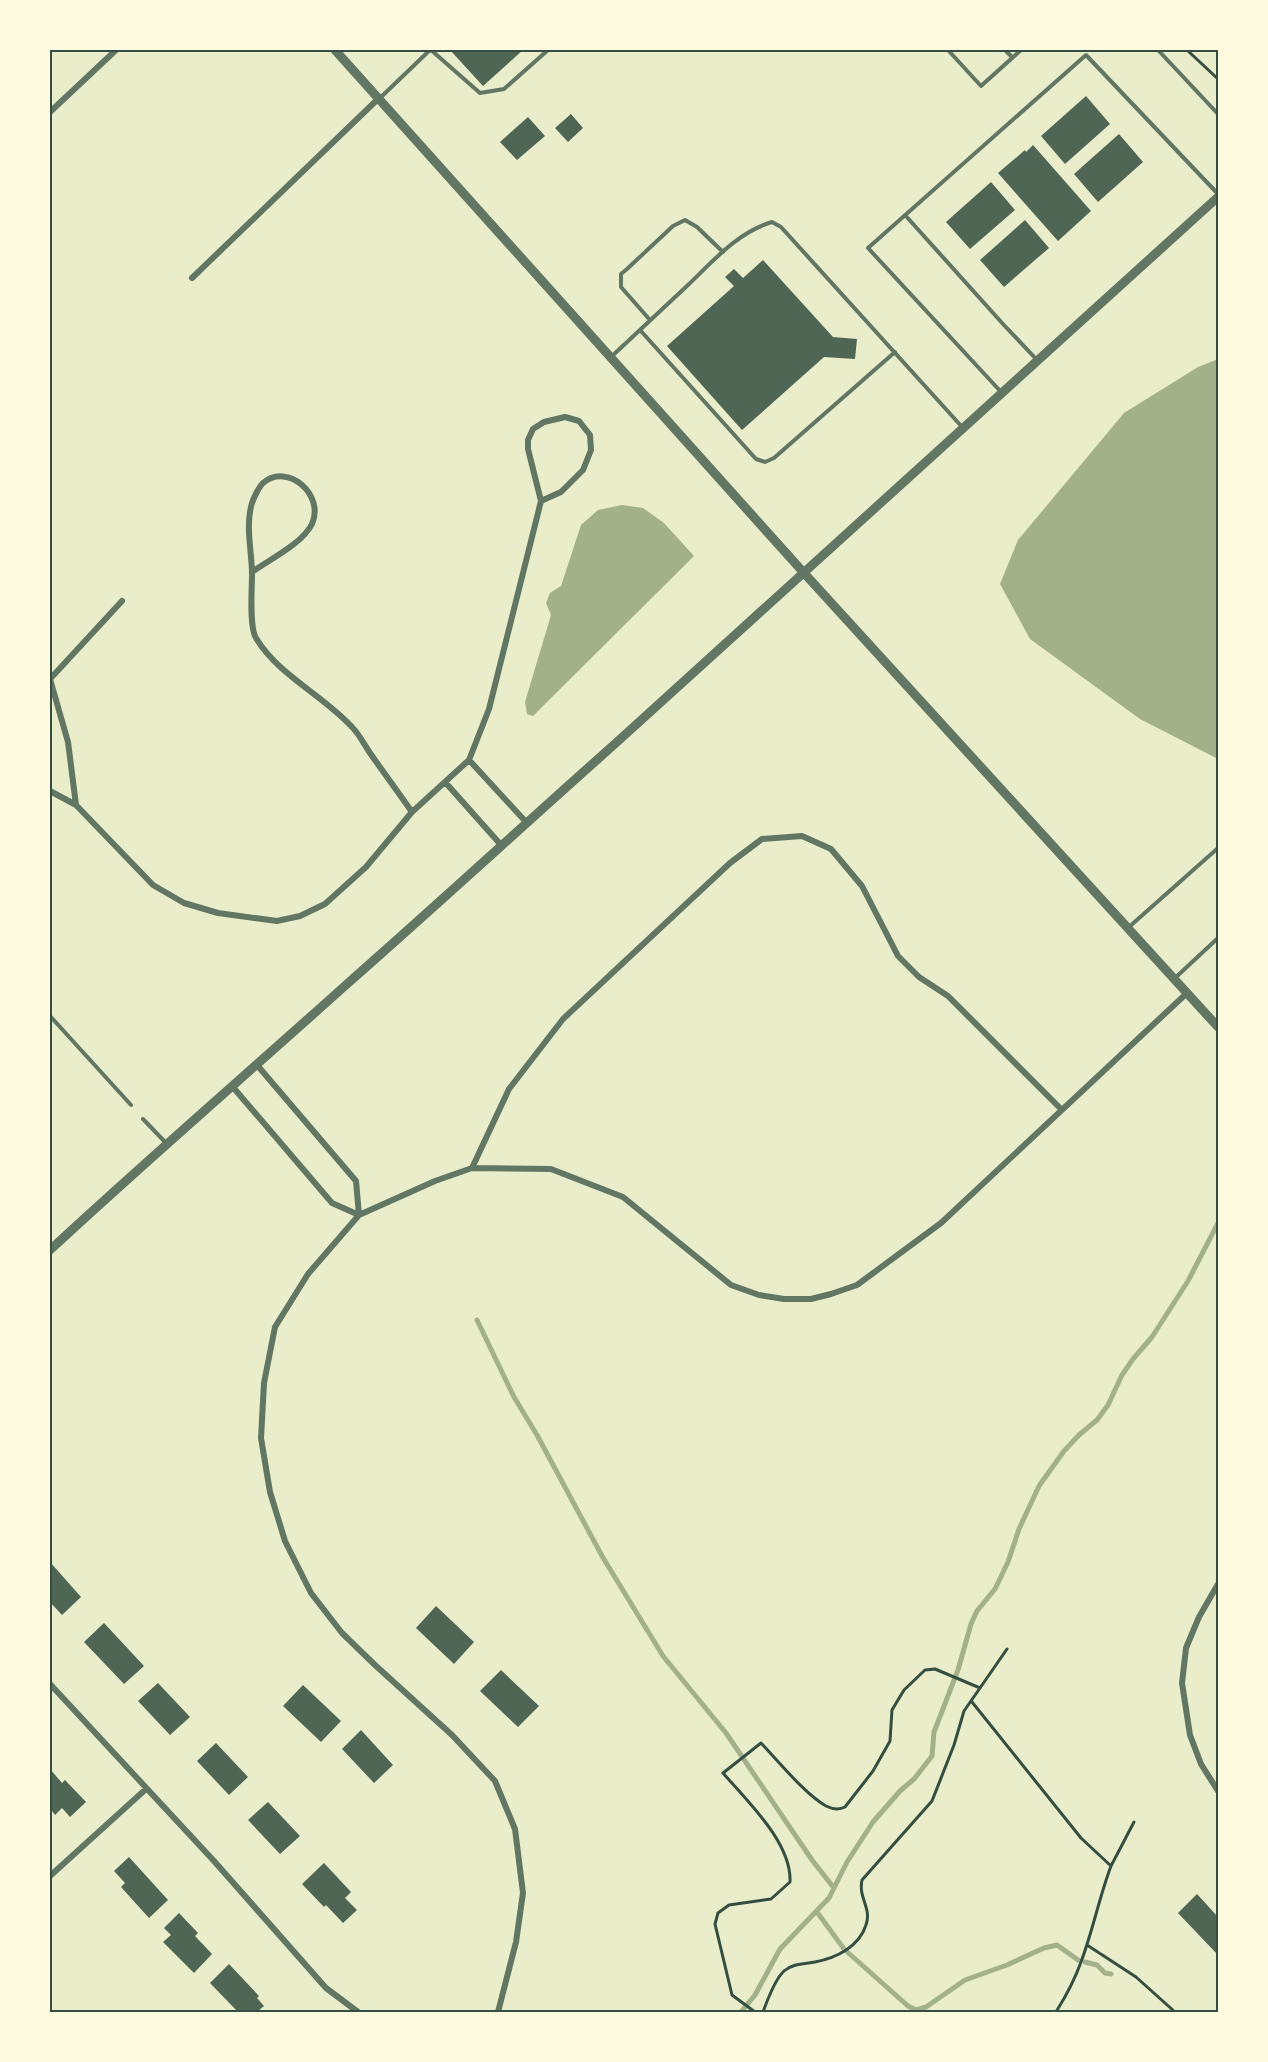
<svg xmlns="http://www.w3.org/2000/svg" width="1268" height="2062" font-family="Quicksand,sans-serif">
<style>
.water{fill:#a3b18a}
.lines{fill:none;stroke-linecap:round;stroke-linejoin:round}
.stream{stroke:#a3b18a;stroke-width:5}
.building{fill:#4f6655}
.path{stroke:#344e41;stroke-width:3}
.service{stroke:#617663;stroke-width:4}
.minor{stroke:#617663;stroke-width:6}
.tertiary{stroke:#617663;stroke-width:9}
.neatline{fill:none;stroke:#344e41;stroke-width:2}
</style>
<rect width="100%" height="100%" fill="#e9edc9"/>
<!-- water -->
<path class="water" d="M1218,359v400l-78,-40 -110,-80 -30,-55 18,-44 106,-127 74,-46z
M622,505l21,3 21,15 30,33 -161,160 -6,-2 -2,-12 26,-87 -5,-12 4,-10 11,-7 20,-61 17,-15z"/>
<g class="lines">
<!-- stream -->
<path class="stream" d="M477,1320l37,77 23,38 65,121 61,100 63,77 86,127 22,28
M817,1912l27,37 64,57 8,4 10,-3 39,-27 42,-15 37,-17 13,-3 21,15
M1085,1962l12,3 8,8 6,1
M741,2012l14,-17 25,-46 49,-51 18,-36 26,-40 27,-31 14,-12 18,-23 2,-24 24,-62 13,-46 6,-13 18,-22 13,-27 11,-33 20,-43 25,-35 15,-16 18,-15 11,-15 14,-30 11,-16 19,-22 36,-56 30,-58"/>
</g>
<!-- building -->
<path class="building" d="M450,50h73l-40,36z
M1086,96l24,28 -45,40 -24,-28z
M571,114l12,14 -15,14 -13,-14z
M528,117l17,19 -28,24 -17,-18z
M1119,134l24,28 -45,40 -24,-28z
M1033,145l58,66 -33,30 -60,-68 27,-23 1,2z
M991,182l24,28 -45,39 -24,-27z
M1025,220l24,28 -45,39 -24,-27z
M763,260l70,77 24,2 -2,20 -31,-2 -82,73 -75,-84 67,-60 -9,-9 9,-8 9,9z
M50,1562l31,35 -19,18 -12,-13z
M436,1606l38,36 -20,22 -38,-36z
M104,1623l40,43 -20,18 -40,-42z
M501,1670l38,36 -21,21 -38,-36z
M158,1683l32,34 -20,18 -32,-34z
M303,1685l38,36 -20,21 -38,-36z
M361,1730l32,35 -19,18 -32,-34z
M216,1743l32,34 -19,18 -32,-34z
M50,1769l12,14 3,-3 21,22 -16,15 -8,-9 -7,7 -5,-7z
M268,1802l32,34 -20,18 -32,-34z
M129,1857l39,43 -19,18 -28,-31 4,-4 -11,-12z
M324,1863l27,29 -6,6 12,12 -14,13 -17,-18 -2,2 -22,-23z
M1197,1894l21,23v38l-40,-42z
M179,1913l19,20 -3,3 17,18 -18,19 -31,-31 8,-7 -7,-7z
M229,1964l30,32 -2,2 7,8 -7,6h-19l-28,-29z"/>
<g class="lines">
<!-- path -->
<path class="path" d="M1187,50l31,29
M980,1688l27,-39
M972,1702l109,136 30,28c-12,32 -18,64 -30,96 -6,17 -15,34 -25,50
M1111,1866l23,-44
M1087,1945l49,32 39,35
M755,2012l-23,-17 -17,-71 3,-11 11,-8 42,-6 19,-17c2,-39 -43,-81 -67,-109l38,-30c18,19 44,51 65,63 6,3 13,4 19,1l28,-36 17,-30 2,-31 12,-20 21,-20 10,-1 45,19 -16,23 -10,34 -22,56 -70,79c-4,18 10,28 4,45 -7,22 -30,33 -51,37 -10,2 -22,1 -31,9 -9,8 -17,30 -21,41"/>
<!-- service -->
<path class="service" d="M431,50l49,43 24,-4 44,-39
M948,50l33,36 40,-36
M1005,50l7,7
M1158,50l60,64
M380,98l50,-48
M905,215l98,109 35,37
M650,320l-29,-33v-13l6,-5 46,-43 12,-6 12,7 26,25
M640,330l116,129 9,3 9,-4 121,-106
M611,357c26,-24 51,-48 77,-72 25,-24 50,-53 84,-63l9,5 182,201
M1002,393l-134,-145 218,-193 132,139
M1129,927l89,-79
M1175,978l43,-40
M50,1016l81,89
M143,1119l23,24"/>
<!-- minor -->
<path class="minor" d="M50,112l66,-62
M192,278l187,-180
M252,572c18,-13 50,-28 60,-48 13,-29 -24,-62 -49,-41 -4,4 -9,14 -11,20 -7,23 0,48 0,72 0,14 -3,52 4,63 22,37 67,57 96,89 7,7 12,17 18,26 14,20 28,39 42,59
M50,679l18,63 8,63
M50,679l72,-78
M469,760l57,62
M445,782l56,63
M50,791l26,14 77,80 31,18 34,10 59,8 23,-5 25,-12 41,-37 46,-55 57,-52 20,-51 52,-208 -13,-52v-9l5,-11 11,-7 21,-5 14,4 11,14 1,15 -8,20 -22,22 -20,9
M232,1086l100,117 27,12 -3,-34 -99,-116
M472,1168l37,-79 54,-70 167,-156 32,-24 40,-3 29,13 31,37 36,70 21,21 29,19 114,114
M1218,1584l-19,33 -13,31 -4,35 8,52 11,29 17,27
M50,1684l164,177 112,127 32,24
M50,1876l96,-87
M498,2012l18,-70 7,-49 -8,-64 -20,-48 -43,-46 -77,-70 -33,-32 -31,-40 -26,-52 -15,-49 -9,-54 3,-55 11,-56 33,-53 51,-59 76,-34 37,-13 79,1 72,28 108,88 28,10 25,4h27l20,-5 26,-9 84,-62 246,-230"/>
<!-- tertiary -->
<path class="tertiary" d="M335,50l469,523 414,454
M50,1250c97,-90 198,-177 297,-266 91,-80 180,-162 270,-242l601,-545"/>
</g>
<!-- border -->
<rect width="1268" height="2062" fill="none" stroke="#fefae0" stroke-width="102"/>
<rect x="51" y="51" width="1166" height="1960" class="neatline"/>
</svg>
